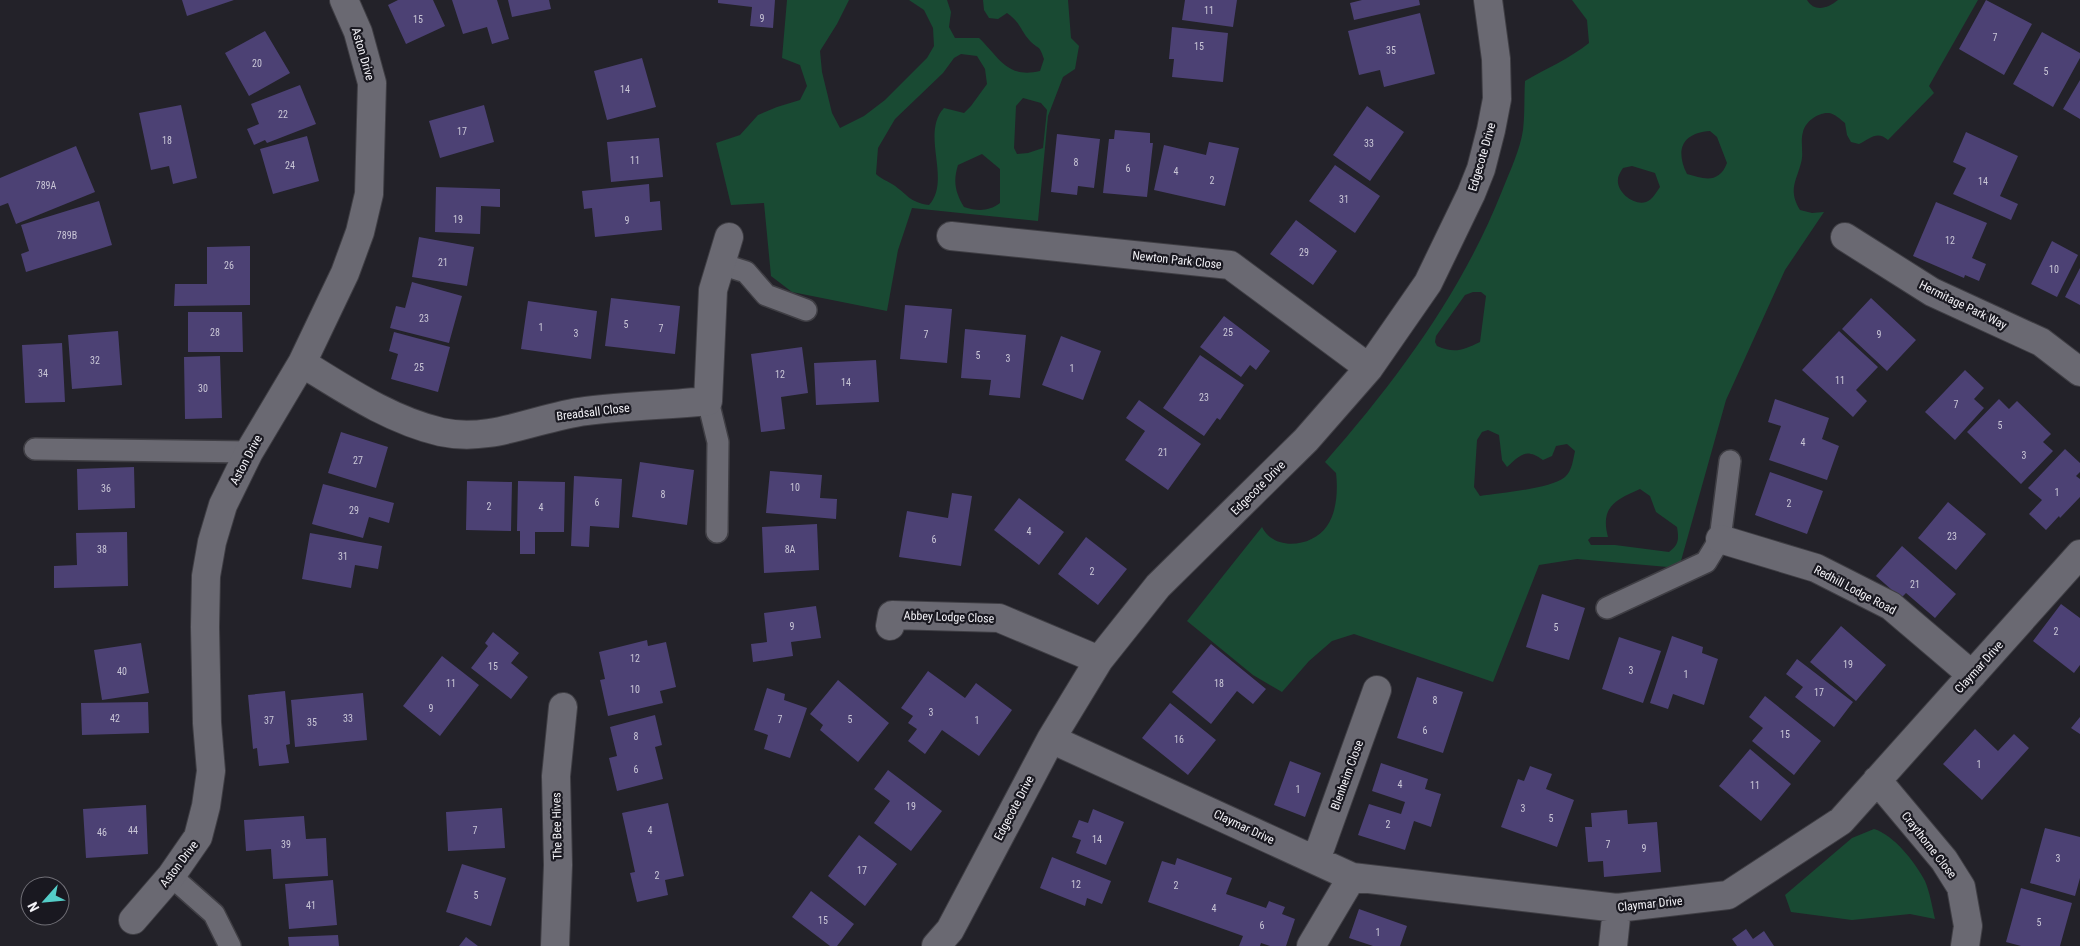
<svg xmlns="http://www.w3.org/2000/svg" width="2080" height="946" font-family="'Roboto Condensed',sans-serif">
<style>
.green{fill:#194a33;fill-rule:evenodd}
.building{fill:#4c4174}
.lines{fill:none;stroke-linecap:round;stroke-linejoin:round}
.service-casing{stroke:#3f3e44;stroke-width:24}
.minor-casing{stroke:#3f3e44;stroke-width:30}
.service{stroke:#6a6972;stroke-width:21}
.minor{stroke:#6a6972;stroke-width:28}
.labels{text-anchor:middle;dominant-baseline:central;stroke-width:4.5;stroke-linejoin:round;paint-order:stroke}
.number-label{font-size:10px;fill:#c9c6d6}
.street-label{font-size:12px;fill:#f3f2f7;stroke:#191820}
</style>
<rect width="100%" height="100%" fill="#232229"/>
<!-- green -->
<path class="green" d="M787,0h62l-12,24 -17,27 2,21 10,41 8,15 24,-12 21,-16 42,-42 7,-12 -1,-18 -9,-18 -15,-10h38l4,12 -2,15 6,11h24c20,19 28,41 61,33l4,-12c-5,-15 -5,-9 -14,-18 -10,-11 -9,-18 -23,-28l-9,6 -9,-1 -5,-8 -1,-10h85l3,38 8,8 -4,23 -12,8 -15,39 -10,105 -126,-13 -14,42 -11,61 -95,-19 -21,-16 -7,-73 -33,2 -15,-62 24,-8 18,-20 19,-8 23,-7 7,-14 -7,-21 -18,-7zM961,54l16,2 8,13 2,15 -16,22 -7,7 -20,-5c-24,26 8,72 -15,97 -21,-3 -21,-11 -37,-21 -6,-4 -11,-5 -16,-10l2,-26 17,-29 48,-46 11,-15zM1023,98l18,5 6,7 -4,38 -15,5 -11,1 -3,-6 2,-42zM982,154l18,15v34c-12,9 -23,8 -36,4 -9,-15 -11,-26 -6,-42z
M1572,0h235c8,13 21,8 31,0h140l-49,86 5,7 -46,47c-11,-10 -18,-1 -29,4l-8,-2 -4,-7 -2,-12c-5,-4 -10,-9 -16,-10 -11,-1 -24,9 -26,19 -3,10 1,21 -2,31 -5,19 -13,27 -1,47l12,3 12,-1 -39,58 -59,130 -47,168 -102,-9 -38,6 -46,117 -139,-48 -22,7 -23,20 -27,31 -29,-17 -66,-54 75,-94c12,25 51,20 65,-1 10,-14 11,-37 9,-53l-11,-11c72,-82 137,-170 177,-271 8,-20 18,-41 21,-61 2,-16 1,-33 2,-49 22,-13 44,-22 64,-38l-2,-23zM1710,131l7,6 10,26c-8,21 -23,16 -40,11 -12,-24 -5,-41 23,-43zM1632,166l23,7 5,14c-4,6 -8,13 -14,15 -12,4 -30,-10 -28,-23 0,-3 3,-8 5,-11zM1473,292h8l5,4 -6,46c-17,8 -25,12 -43,4l-2,-4 1,-6 29,-41zM1488,430l11,5 3,25 5,7c14,-13 19,-19 36,-7l9,-4 4,-10 11,-2 8,7c-2,9 -3,20 -10,26 -15,12 -65,16 -85,19l-6,-9 3,-47 5,-8zM1640,489l10,7 6,16 21,15c2,12 2,18 -8,25l-54,-7h-24l-3,-5 3,-3h17c-8,-30 7,-37 32,-48z
M1874,829c20,6 41,33 51,52 5,12 7,25 10,38l-25,-5 -58,6 -61,-8 -6,-17 67,-57z"/>
<!-- building -->
<path class="building" d="M182,0h52l-47,16z
M398,0h35l12,26 -39,18 -18,-39z
M452,0h45l12,39 -17,5 -5,-17 -24,7z
M508,0h41l2,9 -39,8z
M718,0h57l-2,28 -23,-2 2,-19 -34,-4z
M1185,0h52l-4,27 -51,-7z
M1362,0h57l1,5 -66,15 -4,-17z
M1986,0l46,24 -28,51 -45,-26z
M1420,13l15,61 -51,13 -4,-17 -21,5 -11,-44z
M1172,27l56,6 -5,49 -51,-5 2,-18h-5z
M265,31l25,42 -41,23 -24,-43z
M2042,32l38,21v5l-27,49 -40,-23z
M642,58l14,49 -49,13 -13,-49z
M2080,80v39l-17,-10z
M300,85l16,39 -49,19 -2,-3 -11,5 -7,-16 12,-5 -8,-20z
M181,105l16,73 -24,6 -4,-18 -18,4 -12,-57z
M484,105l10,37 -54,16 -11,-37z
M1367,106l37,26 -34,49 -37,-26z
M1115,130l35,3v10h3l-6,54 -44,-4 6,-54h5z
M1966,132l52,24 -18,40 18,8 -7,16 -58,-26 13,-26 -13,-6z
M1057,134l43,5 -6,49 -16,-2 -1,9 -26,-3z
M307,136l12,45 -46,13 -13,-45z
M659,138l4,39 -52,5 -4,-40z
M1209,142l30,6 -14,58 -71,-16 10,-45 42,10z
M76,146l19,46 -79,32 -8,-21 -8,3v-28z
M1335,165l45,31 -25,37 -46,-32z
M649,184l1,18 10,-1 2,29 -67,7 -3,-29 -8,1 -2,-18z
M436,187l64,2v18l-19,-1 -1,28 -45,-2z
M99,201l13,44 -86,27 -5,-18 8,-3 -8,-26z
M1936,202l51,21 -15,35 14,6 -7,17 -14,-6 -1,3 -51,-22z
M1296,220l41,31 -24,34 -43,-31z
M419,237l55,10 -7,39 -55,-9z
M2052,241l26,14 -21,42 -26,-13z
M250,246v59l-76,1 1,-22h32v-37z
M2080,268v37l-15,-8z
M412,282l50,14 -13,47 -59,-15 6,-22 9,2z
M611,298l69,8 -5,48 -70,-8z
M1871,298l45,42 -29,31 -45,-42z
M528,301l69,10 -6,48 -70,-10z
M905,305l47,4 -5,54 -47,-4z
M188,312h54l1,40h-55z
M1224,316l46,35 -14,19 -6,-5 -9,12 -41,-30z
M965,329l61,6 -6,63 -31,-3 2,-15 -30,-2z
M118,331l4,54 -50,4 -4,-54z
M1839,331l39,36 -22,23 11,11 -14,16 -51,-47z
M394,332l56,15 -12,45 -47,-13 7,-25 -9,-3z
M1061,336l40,15 -18,49 -41,-15z
M62,343l3,59 -40,1 -3,-58z
M802,347l6,46 -27,4 4,32 -24,3 -10,-78z
M1200,355l44,30 -24,35 -3,-2 -13,18 -41,-28z
M220,356l2,62 -37,1 -1,-62z
M876,360l3,42 -63,3 -2,-42z
M1965,370l19,18 -10,11 10,9 -29,32 -30,-28z
M1775,399l54,19 -7,21 17,7 -12,34 -58,-20 12,-34 -13,-4z
M1999,399l10,10 8,-8 34,33 -8,8 10,9 -32,33 -54,-52z
M1139,400l62,44 -33,46 -43,-30 20,-29 -19,-13z
M341,432l47,15 -12,41 -48,-15z
M2065,449l15,14v9l-4,4 4,3v18l-20,21 -1,-2 -13,14 -17,-16 13,-14 -14,-12z
M640,462l54,8 -7,55 -55,-8z
M134,467l1,41 -57,2 -1,-41z
M770,471l52,4 -2,23 17,1 -1,20 -70,-6z
M1770,472l53,19 -16,43 -52,-19z
M574,476l48,3 -3,49 -29,-2 -1,21 -18,-1z
M467,481l45,1 -1,49 -45,-1z
M518,481l47,1 -1,50h-29v22h-15v-23h-3z
M323,484l71,19 -5,20 -20,-6 -6,21 -51,-14z
M952,493l20,3 -11,70 -62,-9 8,-46 41,7z
M1019,498l45,34 -25,33 -45,-35z
M1948,502l38,32 -30,36 -38,-32z
M817,524l2,46 -55,3 -2,-46z
M127,532l1,54 -74,2v-22l23,-1 -1,-32z
M310,533l72,13 -4,23 -23,-4 -4,23 -49,-9z
M1086,537l41,32 -29,36 -40,-31z
M1902,546l54,48 -21,24 -29,-25 -5,5 -25,-22z
M1542,594l43,14 -16,52 -43,-13z
M2061,604l19,14v47l-6,8 -41,-32z
M816,606l5,32 -30,4 2,14 -40,6 -2,-18 16,-2 -3,-29z
M1841,626l45,39 -30,36 -46,-39z
M493,632l26,21 -8,10 17,14 -17,22 -40,-31 17,-22 -3,-3z
M1672,636l31,11 -1,6 16,6 -14,46 -31,-11 -5,15 -18,-6z
M1619,637l42,14 -18,52 -41,-14z
M647,640l1,6 18,-4 10,45 -16,4 3,12 -55,13 -8,-36 5,-1 -6,-27z
M141,643l8,50 -47,7 -8,-50z
M1211,644l55,45 -13,15 -16,-13 -26,33 -39,-32z
M442,656l37,29 -39,51 -37,-30z
M1797,659l56,43 -19,25 -39,-30 8,-10 -17,-13z
M928,671l37,27 11,-15 36,27 -33,46 -37,-26 -17,24 -17,-13 9,-12 -9,-6 5,-7 -12,-8z
M1417,677l46,15 -20,61 -46,-15z
M838,680l51,43 -31,39 -38,-32 3,-5 -13,-11z
M767,688l18,6 -1,6 23,8 -17,50 -26,-9 4,-14 -14,-5z
M285,691l5,53 -4,1 3,18 -30,3 -2,-18 -4,1 -5,-54z
M363,693l4,47 -72,7 -4,-47z
M1765,696l56,45 -27,34 -42,-34 11,-13 -14,-11z
M148,702l1,31 -67,2 -1,-32z
M1170,703l46,37 -28,35 -46,-37z
M655,715l7,30 -7,2 8,32 -46,12 -8,-33 8,-2 -7,-29z
M2080,717v17l-9,-6z
M1975,729l23,22 16,-17 15,14 -47,52 -39,-36z
M1750,749l41,35 -30,37 -42,-35z
M1290,761l31,12 -16,44 -31,-12z
M1381,763l47,16 -3,10 16,5 -10,33 -17,-6 -9,29 -47,-15 11,-31 32,10 4,-12 -33,-11z
M1530,766l22,8 -6,15 28,11 -17,47 -56,-20 17,-48 6,2z
M888,770l54,41 -31,40 -37,-28 16,-22 -16,-12z
M668,803l16,73 -19,4 3,15 -31,7 -7,-29 5,-1 -13,-59z
M146,805l2,49 -62,4 -3,-49z
M502,808l3,40 -57,3 -2,-39z
M1093,809l31,13 -18,43 -30,-12 5,-13 -9,-3 7,-17 9,3z
M1627,810l1,14 29,-2 4,50 -57,5 -1,-16 -15,1 -3,-35h7l-1,-14z
M304,816l2,23 20,-1 2,38 -55,3 -2,-30 -25,2 -2,-31z
M2045,828l35,9v41l-5,18 -45,-13z
M859,835l38,29 -32,42 -37,-30z
M1052,857l59,24 -9,23 -15,-6 -2,8 -45,-18z
M1177,858l55,20 -6,16 40,14 3,-7 16,6 -3,7 13,5 -9,27h-16l-9,-3 -1,3h-21l4,-10 -95,-34 14,-41 13,4z
M462,864l44,14 -15,48 -45,-14z
M333,880l4,45 -48,4 -4,-45z
M2021,888l51,15 -12,43h-39l-15,-4z
M811,891l43,33 -17,22h-7l-38,-29z
M1359,909l48,17 -7,20h-27l-24,-8z
M1746,929l7,10 11,-8 10,15h-37l-5,-7z
M338,935l1,11h-50l-1,-9z
M466,937l12,9h-19z"/>
<g class="lines">
<defs>
<path id="service" d="M721,264l25,8 20,23 40,15
M708,401l10,41 -1,90
M35,449l214,3
M1607,608l99,-46 14,-23 10,-78
M171,876l43,38 16,32"/>
<path id="minor" d="M951,236l279,29 139,103
M1845,237l87,55 109,50 39,30
M302,363c44,27 88,57 139,69 51,11 96,-15 145,-21 41,-5 82,-6 122,-10l5,-111 16,-53
M1720,539l96,29 75,38 81,69
M890,626l2,-11 107,3 100,42
M1051,739l301,138 265,31 111,-13 113,-74 239,-267
M1877,780l67,80 17,27 7,39 -3,20
M1316,860l61,-170
M133,920l38,-44 27,-39 8,-31 5,-35 -4,-48 -2,-96 1,-51 6,-34 11,-37 26,-53 53,-89 43,-90 15,-41 9,-38 3,-111 -14,-51 -14,-32
M555,946l3,-81 -2,-89 7,-69
M936,946l14,-16 101,-191 48,-79 59,-74 148,-146 63,-72 59,-85 43,-89 10,-25 10,-39 6,-31 -1,-40 -8,-59
M1311,946l41,-69
M1613,946l4,-38"/>
</defs>
<!-- service casing -->
<use href="#service" class="service-casing"/>
<!-- minor casing -->
<use href="#minor" class="minor-casing"/>
<!-- service -->
<use href="#service" class="service"/>
<!-- minor -->
<use href="#minor" class="minor"/>
</g>
<g class="labels">
<!-- number labels -->
<g class="number-label">
<text x="1209" y="10">11</text>
<text x="762" y="18">9</text>
<text x="418" y="19">15</text>
<text x="1995" y="37">7</text>
<text x="1199" y="46">15</text>
<text x="1391" y="50">35</text>
<text x="257" y="63">20</text>
<text x="2046" y="71">5</text>
<text x="625" y="89">14</text>
<text x="283" y="114">22</text>
<text x="462" y="131">17</text>
<text x="167" y="140">18</text>
<text x="1369" y="143">33</text>
<text x="635" y="160">11</text>
<text x="1076" y="162">8</text>
<text x="290" y="165">24</text>
<text x="1128" y="168">6</text>
<text x="1176" y="171">4</text>
<text x="1212" y="180">2</text>
<text x="1983" y="181">14</text>
<text x="46" y="185">789A</text>
<text x="1344" y="199">31</text>
<text x="458" y="219">19</text>
<text x="627" y="220">9</text>
<text x="67" y="235">789B</text>
<text x="1950" y="240">12</text>
<text x="1304" y="252">29</text>
<text x="443" y="262">21</text>
<text x="229" y="265">26</text>
<text x="2054" y="269">10</text>
<text x="424" y="318">23</text>
<text x="626" y="324">5</text>
<text x="541" y="327">1</text>
<text x="661" y="328">7</text>
<text x="215" y="332">28</text>
<text x="1228" y="332">25</text>
<text x="576" y="333">3</text>
<text x="926" y="334">7</text>
<text x="1879" y="334">9</text>
<text x="978" y="355">5</text>
<text x="1008" y="358">3</text>
<text x="95" y="360">32</text>
<text x="419" y="367">25</text>
<text x="1072" y="368">1</text>
<text x="43" y="373">34</text>
<text x="780" y="374">12</text>
<text x="1840" y="380">11</text>
<text x="846" y="382">14</text>
<text x="203" y="388">30</text>
<text x="1204" y="397">23</text>
<text x="1956" y="404">7</text>
<text x="2000" y="425">5</text>
<text x="1803" y="442">4</text>
<text x="1163" y="452">21</text>
<text x="2024" y="455">3</text>
<text x="358" y="460">27</text>
<text x="795" y="487">10</text>
<text x="106" y="488">36</text>
<text x="2057" y="492">1</text>
<text x="663" y="494">8</text>
<text x="597" y="502">6</text>
<text x="1789" y="503">2</text>
<text x="489" y="506">2</text>
<text x="541" y="507">4</text>
<text x="354" y="510">29</text>
<text x="1029" y="531">4</text>
<text x="1952" y="536">23</text>
<text x="934" y="539">6</text>
<text x="102" y="549">38</text>
<text x="790" y="549">8A</text>
<text x="343" y="556">31</text>
<text x="1092" y="571">2</text>
<text x="1915" y="584">21</text>
<text x="792" y="626">9</text>
<text x="1556" y="627">5</text>
<text x="2056" y="631">2</text>
<text x="635" y="658">12</text>
<text x="1848" y="664">19</text>
<text x="493" y="666">15</text>
<text x="1631" y="670">3</text>
<text x="122" y="671">40</text>
<text x="1686" y="674">1</text>
<text x="451" y="683">11</text>
<text x="1219" y="683">18</text>
<text x="635" y="689">10</text>
<text x="1819" y="692">17</text>
<text x="1435" y="700">8</text>
<text x="431" y="708">9</text>
<text x="931" y="712">3</text>
<text x="115" y="718">42</text>
<text x="348" y="718">33</text>
<text x="780" y="719">7</text>
<text x="850" y="719">5</text>
<text x="269" y="720">37</text>
<text x="977" y="720">1</text>
<text x="312" y="722">35</text>
<text x="1425" y="730">6</text>
<text x="1785" y="734">15</text>
<text x="636" y="736">8</text>
<text x="1179" y="739">16</text>
<text x="1979" y="764">1</text>
<text x="636" y="769">6</text>
<text x="1400" y="784">4</text>
<text x="1755" y="785">11</text>
<text x="1298" y="789">1</text>
<text x="911" y="806">19</text>
<text x="1523" y="808">3</text>
<text x="1551" y="818">5</text>
<text x="1388" y="824">2</text>
<text x="133" y="830">44</text>
<text x="475" y="830">7</text>
<text x="650" y="830">4</text>
<text x="102" y="832">46</text>
<text x="1097" y="839">14</text>
<text x="286" y="844">39</text>
<text x="1608" y="844">7</text>
<text x="1644" y="848">9</text>
<text x="2058" y="858">3</text>
<text x="862" y="870">17</text>
<text x="657" y="875">2</text>
<text x="1076" y="884">12</text>
<text x="1176" y="885">2</text>
<text x="476" y="895">5</text>
<text x="311" y="905">41</text>
<text x="1214" y="908">4</text>
<text x="823" y="920">15</text>
<text x="2039" y="922">5</text>
<text x="1262" y="925">6</text>
<text x="1378" y="932">1</text>
</g>
<!-- street labels -->
<g class="street-label">
<text transform="translate(363 54) rotate(74)">Aston Drive</text>
<text transform="translate(1482 157) rotate(-74)">Edgecote Drive</text>
<text transform="translate(1177 260) rotate(6)">Newton Park Close</text>
<text transform="translate(1963 305) rotate(26)">Hermitage Park Way</text>
<text transform="translate(593 412) rotate(-7)">Breadsall Close</text>
<text transform="translate(246 460) rotate(-62)">Aston Drive</text>
<text transform="translate(1258 488) rotate(-45)">Edgecote Drive</text>
<text transform="translate(1855 590) rotate(28)">Redhill Lodge Road</text>
<text transform="translate(949 617) rotate(2)">Abbey Lodge Close</text>
<text transform="translate(1979 667) rotate(-48)">Claymar Drive</text>
<text transform="translate(1347 775) rotate(-70)">Blenheim Close</text>
<text transform="translate(1014 808) rotate(-62)">Edgecote Drive</text>
<text transform="translate(557 826) rotate(-91)">The Bee Hives</text>
<text transform="translate(1244 827) rotate(25)">Claymar Drive</text>
<text transform="translate(1929 845) rotate(52)">Craythorne Close</text>
<text transform="translate(179 864) rotate(-53)">Aston Drive</text>
<text transform="translate(1650 904) rotate(-6)">Claymar Drive</text>
</g>
</g>
<!-- north arrow -->
<g transform="translate(45 901) rotate(243)"><circle r="24" fill="#191820" stroke="#706f76"/>
<path d="M0-4L9 19L0 12L-9 19Z" fill="#54cdc8"/>
<text y="-8" font-size="14" font-weight="bold" text-anchor="middle" fill="#f3f2f7">N</text>
</g>
</svg>
